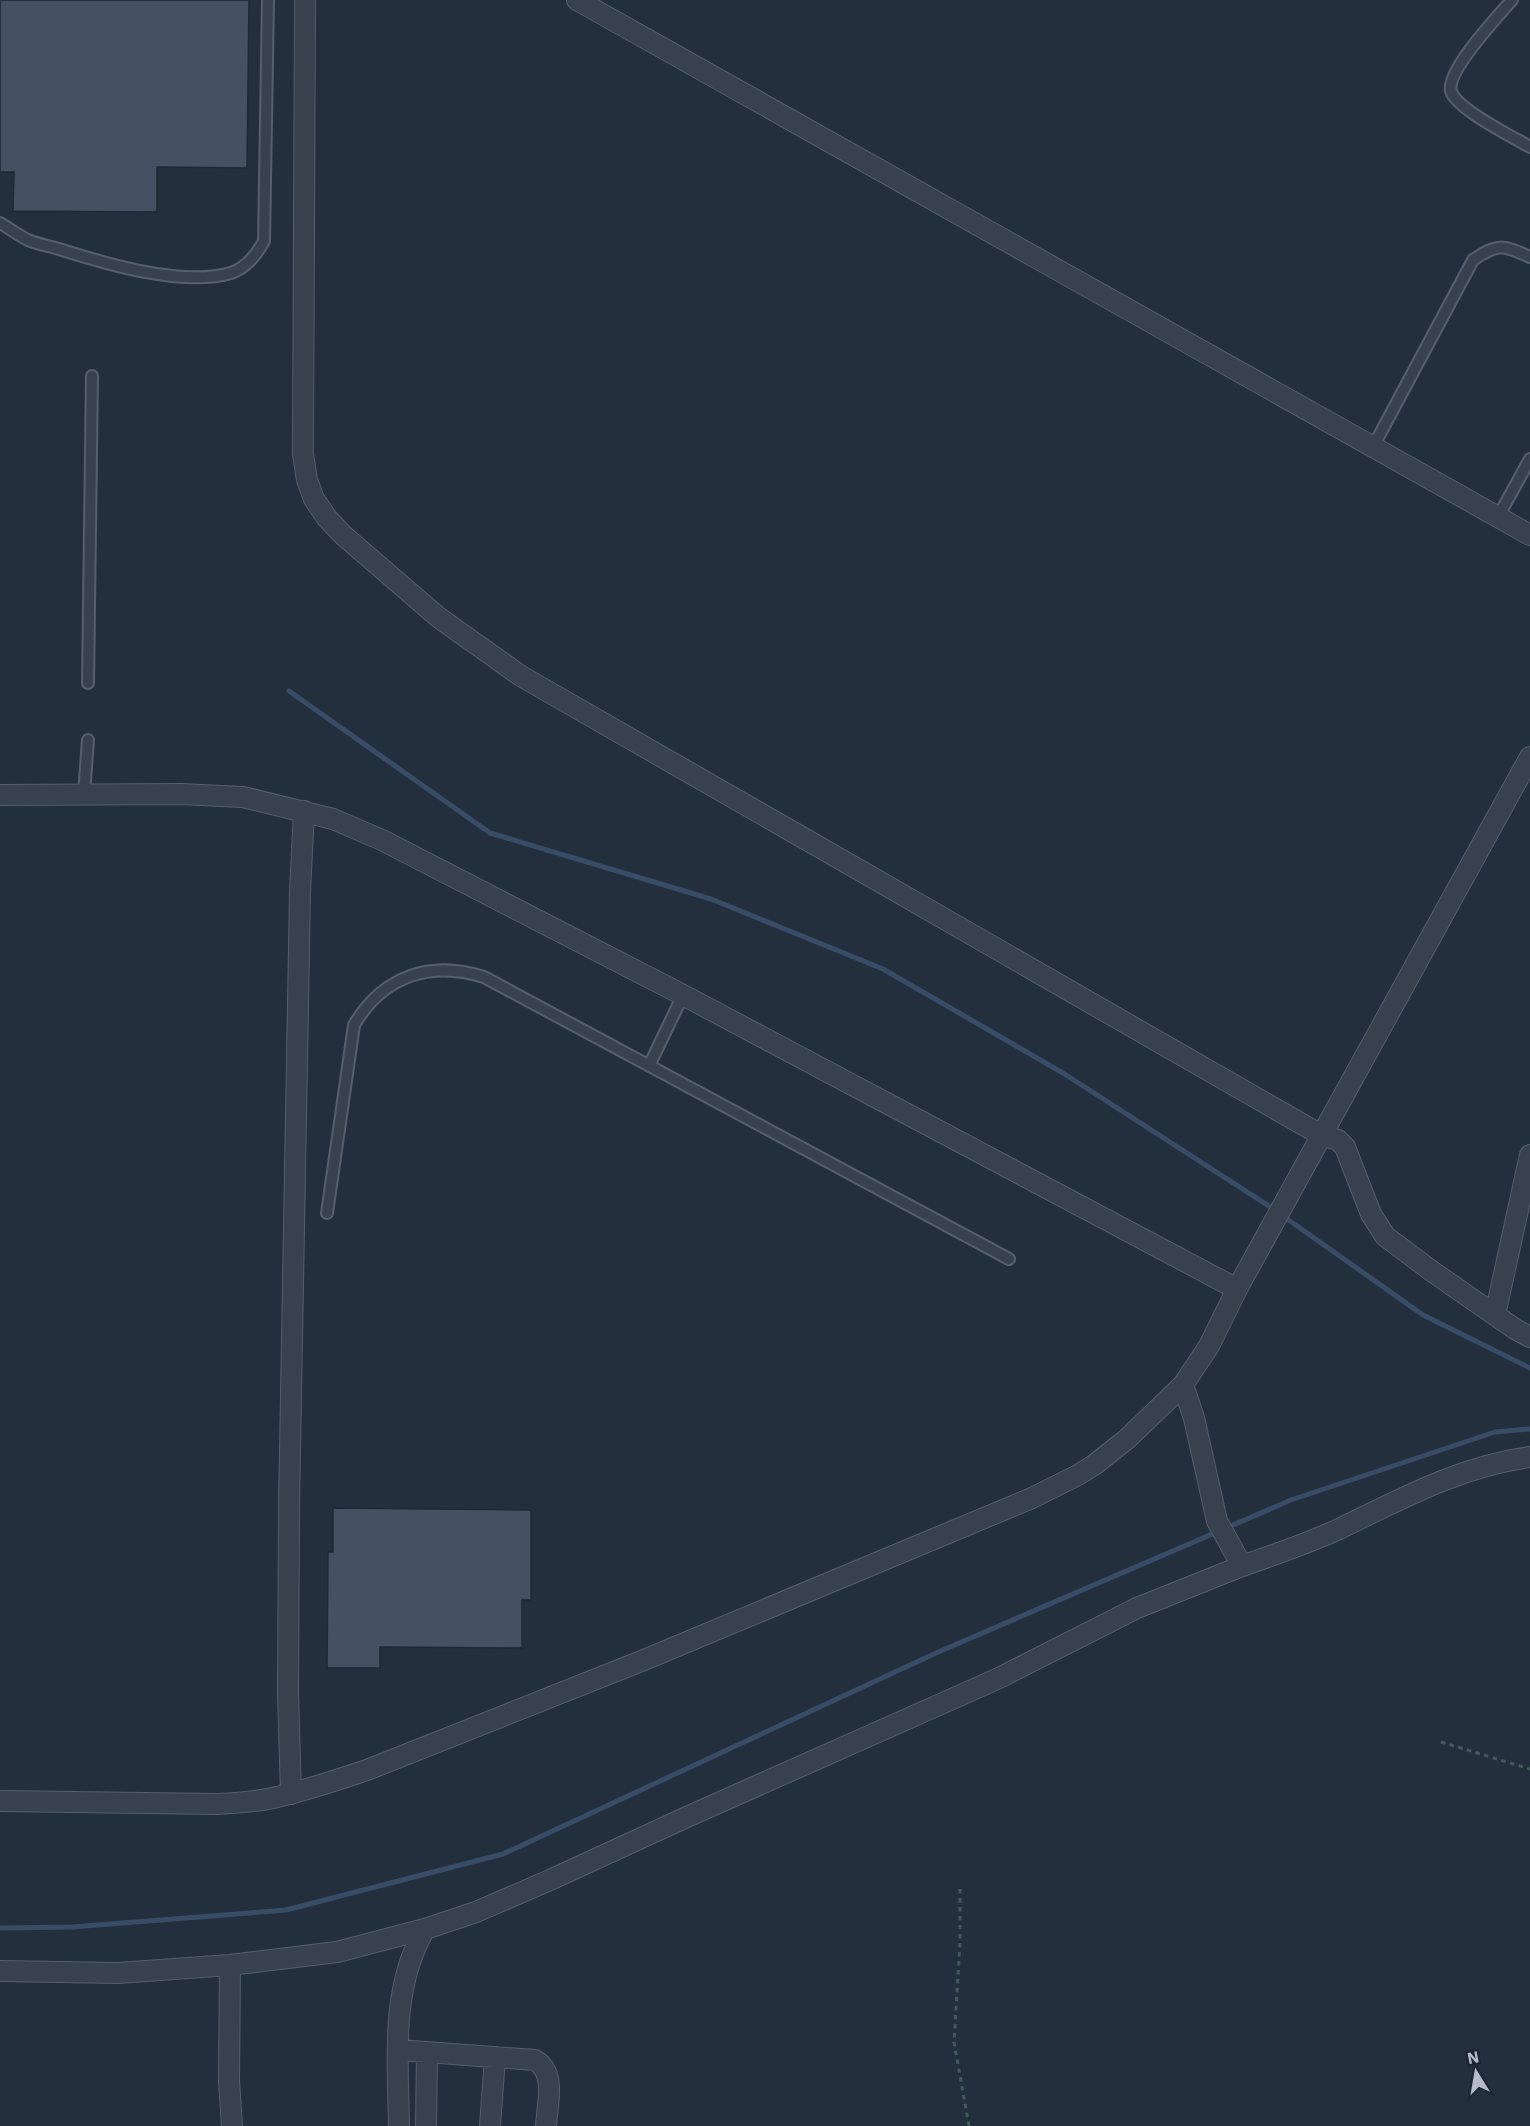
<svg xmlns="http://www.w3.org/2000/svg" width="1530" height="2126" font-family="'IBM Plex Sans',sans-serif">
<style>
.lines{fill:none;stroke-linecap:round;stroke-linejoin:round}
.stream{stroke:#394c67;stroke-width:5}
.building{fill:#455162;stroke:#1f2835;stroke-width:1.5}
.lane-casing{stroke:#565f6c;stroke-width:14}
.street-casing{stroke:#565f6c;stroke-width:22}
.path{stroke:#44595c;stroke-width:3;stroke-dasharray:4.5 4.5;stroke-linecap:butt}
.lane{stroke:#38414e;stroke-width:10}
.street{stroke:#38414e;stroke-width:20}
</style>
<rect width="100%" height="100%" fill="#242f3e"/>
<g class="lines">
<!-- stream -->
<path class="stream" d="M289,691l201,142 221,66 172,70 180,104 212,137
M1283,1216l140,99 107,53
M1226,1528l65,-28 204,-68 35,-3
M0,1928l72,-1 214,-17 217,-56 433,-201 281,-121"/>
</g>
<!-- building -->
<path class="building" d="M0,0h249l-2,168 -90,-1v45l-144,-1 1,-39h-14z
M333,1508l198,2v90h-9v48l-142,-1v21h-53l1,-116h5z"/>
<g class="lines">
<defs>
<path id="lane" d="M1512,0c-14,16 -66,71 -61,91 5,18 62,46 79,56
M0,223c9,5 18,12 28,17 9,4 21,6 31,9 47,15 124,38 172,24 15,-5 26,-19 33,-32l4,-241
M1373,447l100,-187c25,-17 30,-15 57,-3
M1498,517l32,-58
M88,683l4,-307
M84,794l4,-54
M649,1066l34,-71
M327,1213l27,-188c29,-49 76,-65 130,-48l525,282"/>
<path id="street" d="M305,0l-2,454 4,26 7,19 13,19 16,17 95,82 83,59 800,459 17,5 7,7 26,67 14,22 48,36 82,57 15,8
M577,0l953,535
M0,795l181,-1 62,3 90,22 49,21 301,155 554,294
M1495,1315l35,-160
M1183,1385l11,33 23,103 25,45c32,-11 64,-22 95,-36 62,-30 123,-64 193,-73
M291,1794l-3,-100 1,-187 11,-615 4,-81
M0,1801l217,3c20,-1 40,-2 60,-7 31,-7 60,-17 90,-27l277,-110 388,-162 46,-23 16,-10 33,-26 56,-54 26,-39 28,-57 293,-532
M230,1965l-1,116 3,45
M0,1971l118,2 112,-8 107,-13 88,-23 51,-17 74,-32 139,-64 308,-137 140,-71 105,-42
M399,2050l136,10c22,13 12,45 11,66
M399,2126c-1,-65 -9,-138 26,-197
M426,2126l1,-74
M490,2126l5,-69"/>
</defs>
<!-- lane casing -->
<use href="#lane" class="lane-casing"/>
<!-- street casing -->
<use href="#street" class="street-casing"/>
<!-- path -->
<path class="path" d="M1441,1742l89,27
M960,1889v54l-6,99 15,84"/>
<!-- lane -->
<use href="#lane" class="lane"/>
<!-- street -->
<use href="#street" class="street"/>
</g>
<!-- north arrow -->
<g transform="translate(1476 2072) rotate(349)" stroke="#1d2633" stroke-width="4.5" paint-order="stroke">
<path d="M0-4.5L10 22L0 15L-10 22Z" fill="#b4bcc9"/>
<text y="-9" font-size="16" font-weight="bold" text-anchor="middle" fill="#b4bcc9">N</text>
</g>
</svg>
